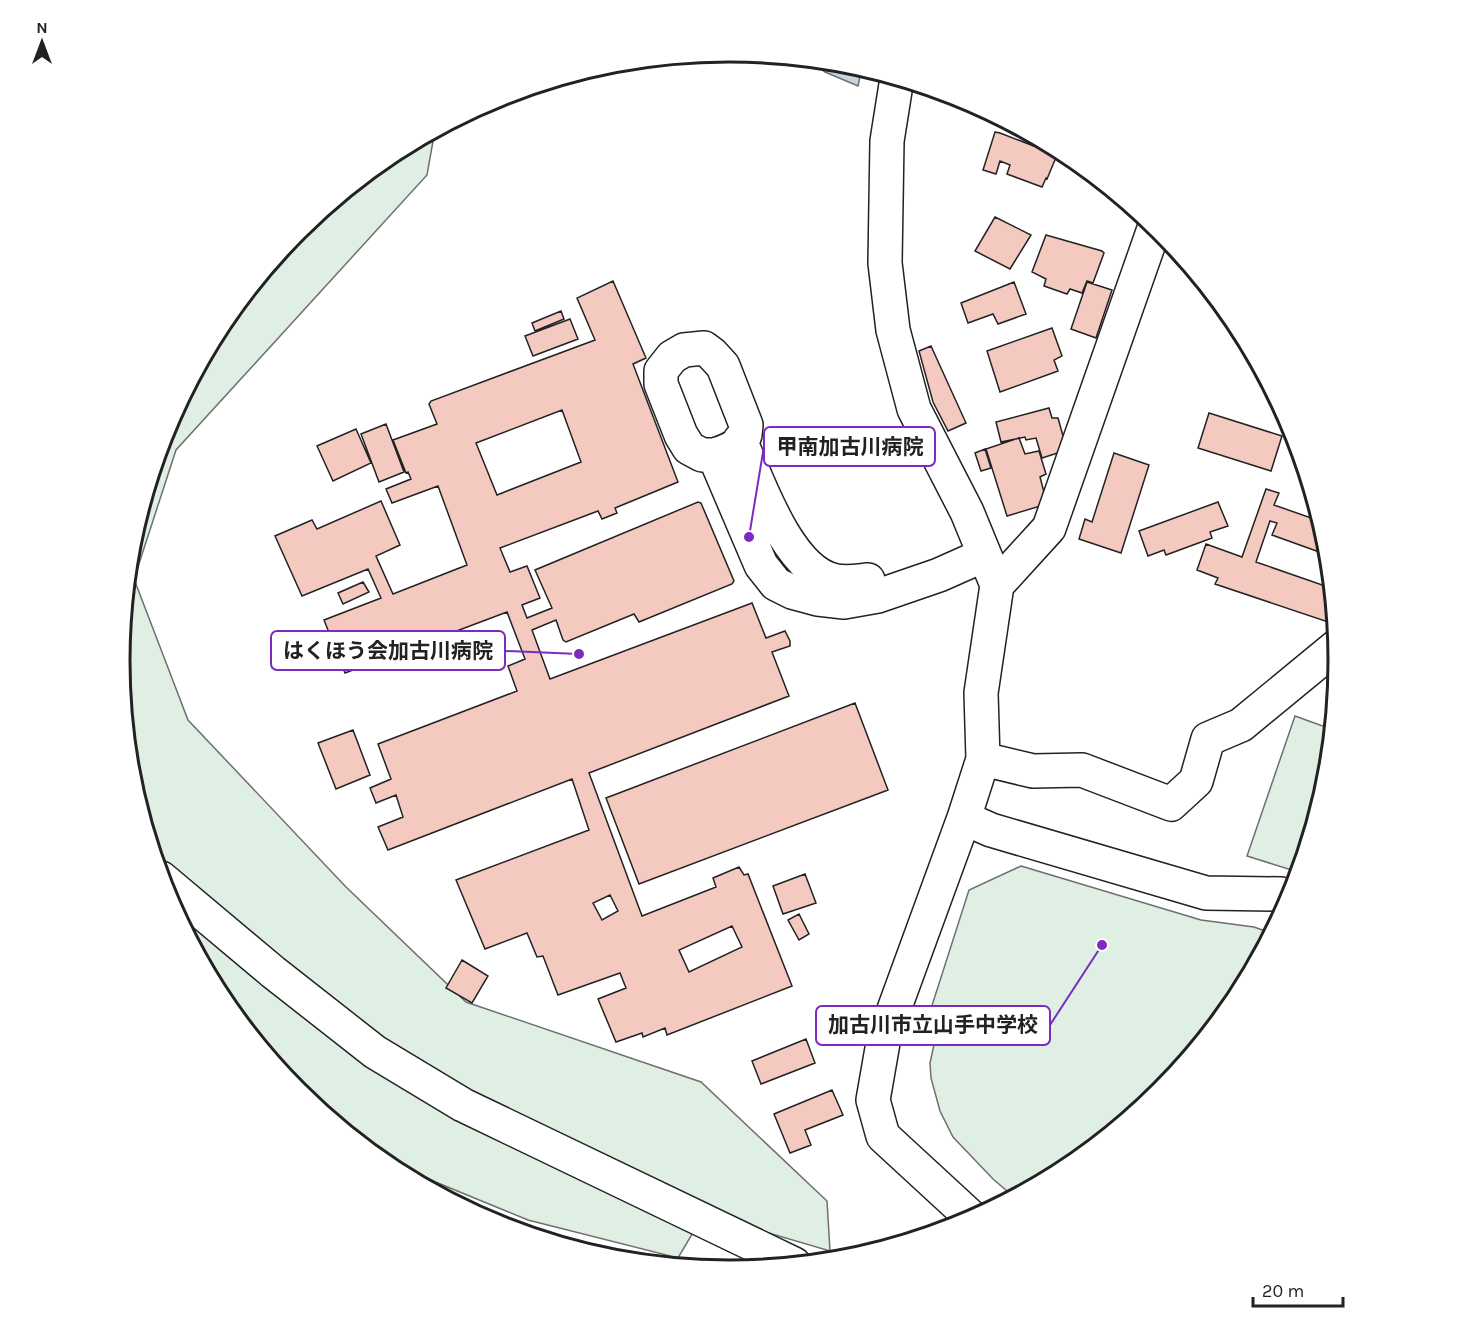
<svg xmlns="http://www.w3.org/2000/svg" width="1457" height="1321" font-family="Karla,'Noto Sans JP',sans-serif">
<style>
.green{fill:#e0efe3;stroke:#6f6f6f;stroke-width:1.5}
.water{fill:#c7d3dd;stroke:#6f6f6f;stroke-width:1.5}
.building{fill:#f3c9c0;stroke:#222;stroke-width:1.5;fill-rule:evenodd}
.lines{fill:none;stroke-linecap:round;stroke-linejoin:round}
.minor-casing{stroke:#222;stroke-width:36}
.minor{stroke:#fff;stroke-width:33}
.rim{fill:none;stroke:#222;stroke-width:3}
.leader{fill:none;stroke:#7b2cbf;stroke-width:2}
.callout-dot{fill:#7b2cbf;stroke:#fff;stroke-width:2}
.callout{fill:#fff;stroke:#7b2cbf;stroke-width:2}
.callout-label{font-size:21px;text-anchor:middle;font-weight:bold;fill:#222}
</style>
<rect width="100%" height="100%" fill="#fff"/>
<!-- green -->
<path class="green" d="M435,130l-8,45 -251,275 -42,129 54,141 158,167 120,115 235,80 126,119 3,50 -126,-37 -26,44 -150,-38 -146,-60 -85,-69 -75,-92 -57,-106 -34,-114 -12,-119 12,-119 35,-114 56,-105 76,-93 92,-75z
M1295,716l36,13 -5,51 -28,92 -51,-16z
M1021,866l180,54 53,7 17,6 -36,66 -76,93 -92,75 -54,29 -20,-17 -40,-42 -13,-26 -9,-33 -1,-15 7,-32 -9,-13 41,-128z"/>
<!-- water -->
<path class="water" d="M810,59l38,4 14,4 -4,19 -33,-14z"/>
<!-- building -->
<path class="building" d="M995,132l5,1 57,22 -10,24 -1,-1 -4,9 -35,-13 3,-9 -10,-4 -4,13 -13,-4z
M995,217l36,18 -21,34 -35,-18z
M1046,235l56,16 2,2 -11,30 -6,-2 -5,12 -12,-4 -3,5 -23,-8 2,-7 -14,-7z
M613,281l33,77 -13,6 45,118 -63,26 2,5 -15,6 -4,-8 -98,37 10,24 17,-6 13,32 -18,7 5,13 25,-10 -17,-38 163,-68 3,1 33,78 -2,3 -93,38 -5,-8 -68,28 -3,-2 -7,-20 -24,10 18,49 202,-76 14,35 19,-7 5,10v5l-18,6 17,44 -200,77 53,143 74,-29 -3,-9 26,-11 5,8 4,-1 44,112 -125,49 -2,-7 -22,9 -1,-4 -26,9 -18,-43 28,-11 -6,-15 -62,22 -15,-39 -6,1 -10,-24 -42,16 -29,-69 133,-50 -17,-51 -184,71 -10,-23 25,-10 -7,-22 -20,8 -6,-15 21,-9 -13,-35 139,-53 -9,-25 17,-7 -18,-47 -162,61 -21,-53 57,-22 -13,-29 -66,27 -27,-60 37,-16 5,9 64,-28 19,44 -24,11 17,38 74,-29 -29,-79 -46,17 -6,-14 25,-10 -3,-7 -2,1 -13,-33 44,-16 -8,-20 2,-3 164,-61 -18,-42zM562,410l19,52 -84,33 -21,-52zM610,895l8,16 -16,9 -9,-17zM732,926l10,21 -53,25 -10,-22z
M1014,282l12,32 -28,10 -5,-10 -25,9 -7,-20z
M1087,282l25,8 -16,48 -25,-9z
M561,311l3,8 -29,12 -3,-8z
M570,319l8,20 -45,17 -8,-20z
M1052,328l10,28 -8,4 4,11 -58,21 -13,-41z
M931,346l35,77 -18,8 -15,-29 -14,-51z
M1049,408l3,10h6l9,32 -25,8 -6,-20 -10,2 -1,-3 -24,5 -5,-20z
M1209,413l73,23 -11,35 -73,-23z
M386,424l18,48 -25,10 -18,-48z
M356,429l15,34 -38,18 -16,-35z
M1019,438l6,16 14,-3 7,23 -6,3 7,27 -40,12 -21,-67z
M985,449l6,19 -10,3 -6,-18z
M1114,453l35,12 -28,88 -42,-14 6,-20 7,3z
M1266,489l13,4 -5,12 46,16 6,21 -4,11 -50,-18 5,-12 -7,-2 -14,41 75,26 3,36 -119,-40 3,-6 -21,-8 9,-26 36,13z
M1218,502l10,24 -18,6 2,6 -46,17 -2,-5 -16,6 -9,-25z
M363,582l6,10 -26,12 -5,-11z
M855,703l33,87 -249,94 -33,-86z
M353,730l17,45 -34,14 -18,-46z
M805,874l11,29 -33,11 -10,-28z
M799,914l10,20 -10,6 -11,-20z
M462,960l26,16 -16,27 -26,-15z
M806,1039l9,24 -54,21 -9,-23z
M832,1090l11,25 -38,15 6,15 -21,8 -16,-39z"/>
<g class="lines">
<defs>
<path id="minor" d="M897,78l-10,63 -2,122 8,67 21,79 53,103 30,73 -16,108 2,66 -19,59 -80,219 -11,63 10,36 89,82
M740,440c18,41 48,132 96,141 11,2 22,0 32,-1
M714,455c11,-3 26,-9 31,-20 0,-1 1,-9 1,-10l-23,-59 -11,-12 -8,-6 -20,2 -12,7 -11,14v13l20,51 8,13 13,7h12l47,110 15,19 16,8 26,7 26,3 34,-6 61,-21 45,-20
M997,585l52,-57 106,-302
M983,759l50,12 49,-1 89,34 25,-23 12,-42 33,-14 96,-79
M964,818l27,12 215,63 75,1 9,3
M161,878l112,94 102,80 88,53 331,159"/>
</defs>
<!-- minor casing -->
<use href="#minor" class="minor-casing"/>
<!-- minor -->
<use href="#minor" class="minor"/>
</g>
<!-- crop -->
<path d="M0 0H1457V1321H0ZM130 661a599 599 0 1 1 1198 0a599 599 0 1 1-1198 0Z" fill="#fff" fill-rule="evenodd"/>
<path class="rim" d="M130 661a599 599 0 1 1 1198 0a599 599 0 1 1-1198 0Z"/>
<!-- callouts -->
<path class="leader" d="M749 537L764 446M579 654L505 651M1102 945L1050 1025"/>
<g class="callout-dot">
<circle cx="749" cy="537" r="6"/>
<circle cx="579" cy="654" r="6"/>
<circle cx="1102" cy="945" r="6"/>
</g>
<g class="callout">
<rect x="764" y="427" width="171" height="39" rx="6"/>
<rect x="271" y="631" width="234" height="39" rx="6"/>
<rect x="816" y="1006" width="234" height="39" rx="6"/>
</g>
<g class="callout-label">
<text x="850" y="454">甲南加古川病院</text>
<text x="388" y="658">はくほう会加古川病院</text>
<text x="933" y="1032">加古川市立山手中学校</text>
</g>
<!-- north arrow -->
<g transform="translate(42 42)" stroke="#ffffff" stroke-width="4.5" paint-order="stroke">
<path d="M0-4.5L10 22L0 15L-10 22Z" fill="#222222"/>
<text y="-9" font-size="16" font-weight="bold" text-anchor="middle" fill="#222222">N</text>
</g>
<!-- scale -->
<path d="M1253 1297v9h90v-9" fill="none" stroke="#222222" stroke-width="3"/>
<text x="1262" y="1297" font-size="18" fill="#222222" stroke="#ffffff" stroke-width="4.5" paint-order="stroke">20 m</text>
</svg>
